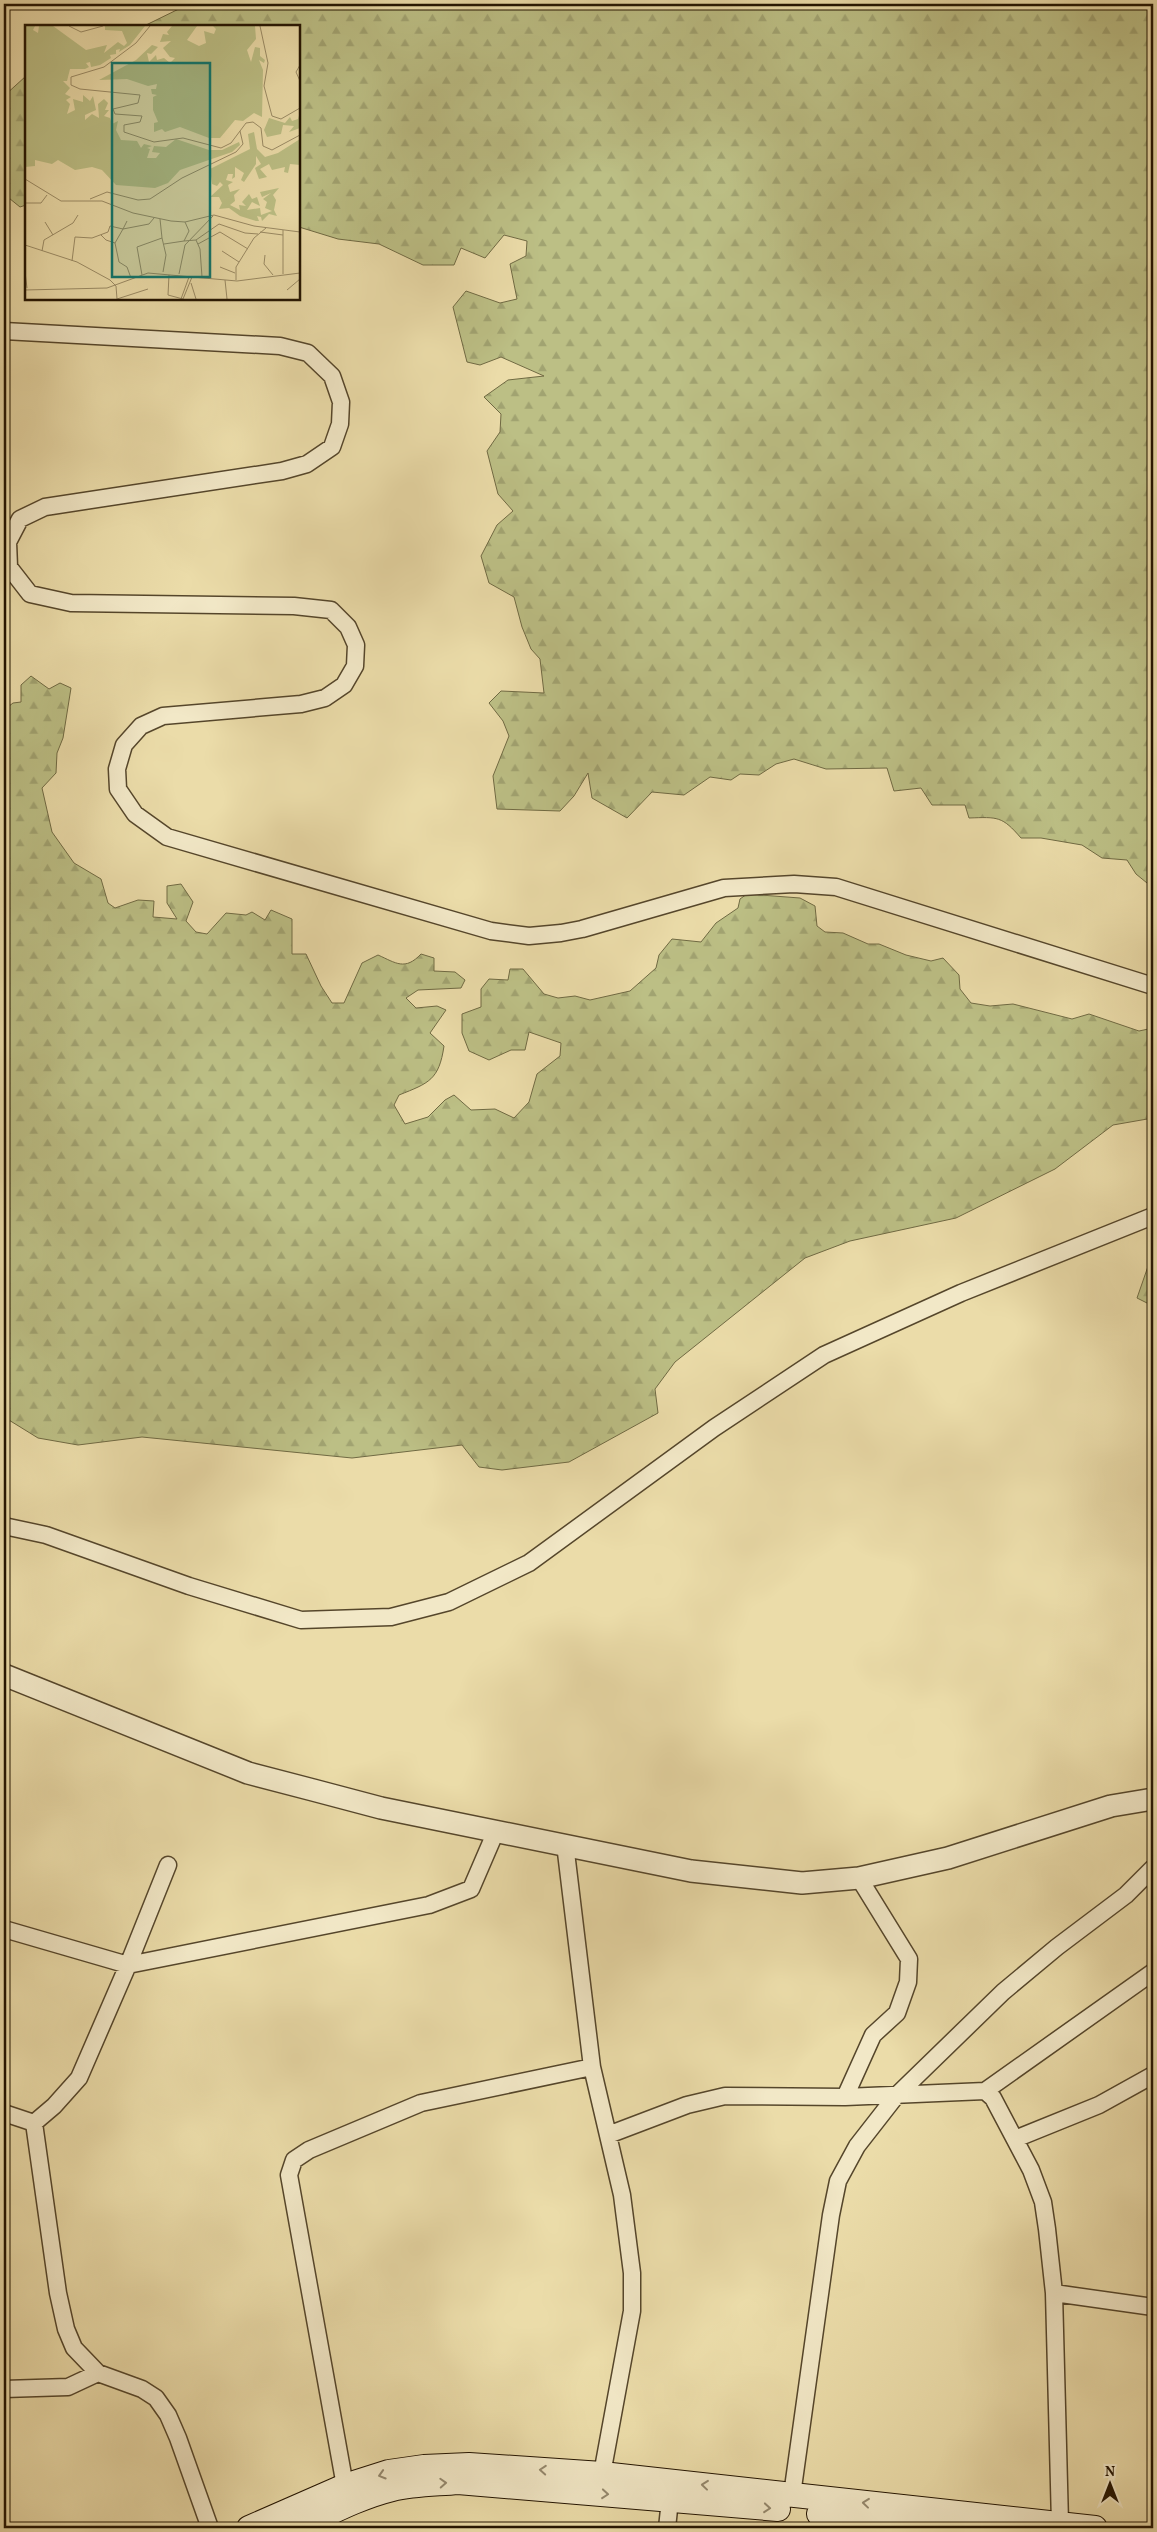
<svg xmlns="http://www.w3.org/2000/svg" width="1157" height="2532" font-family="Vollkorn,serif">
<style>
.forest{fill:url(#forest-firs);stroke:#706a43}
.lines{fill:none;stroke-linecap:round;stroke-linejoin:round}
.minor-casing{stroke:#55462b;stroke-width:19}
.tertiary-casing{stroke:#55462b;stroke-width:24}
.secondary-casing{stroke:#231401;stroke-width:26}
.minor{stroke:#f2e8c7;stroke-width:16}
.tertiary{stroke:#f2e8c7;stroke-width:21}
.secondary{stroke:#f2e8c7;stroke-width:24}
.oneway{stroke:#95896e}
.inset-road{fill:none;stroke:#9b8c66;stroke-width:1}
.view{fill:#0f766e;fill-opacity:0.15;stroke:#0f766e;stroke-width:2.5}
.inset-edge{fill:none;stroke:#231401;stroke-width:2.5}
</style>
<defs>
<pattern id="forest-firs" width="22" height="20" patternUnits="userSpaceOnUse" patternTransform="scale(1.25)"><rect width="22" height="20" fill="#bcbf85"/><path d="M5 1l3.5 6h-7zM16 11l3.5 6h-7z" fill="#a1a371"/></pattern>
</defs>
<rect width="100%" height="100%" fill="#ebdca9"/>
<filter id="stains"><feTurbulence type="fractalNoise" baseFrequency=".004" numOctaves="4"/><feColorMatrix values="0 0 0 0 .2 0 0 0 0 .09 0 0 0 0 .02 0 0 0 .5 -.17"/></filter>
<radialGradient id="worn" r=".72"><stop offset=".6" stop-color="#630" stop-opacity="0"/><stop offset="1" stop-color="#630" stop-opacity=".3"/></radialGradient>
<!-- forest -->
<path class="forest" d="M189,4h964v879h-6l-11,-9 -9,-14 -25,-2 -20,-13 -41,-7h-20c-19,-22 -23,-21 -52,-20l-4,-13h-33l-11,-17 -27,3 -7,-23 -61,1 -32,-10 -18,5 -17,11 -19,-1 -9,6 -21,-3 -26,18 -32,-3 -25,26 -35,-20 -4,-25 -14,23 -14,15 -63,-2 -4,-33 16,-40 -6,-15 -14,-18 12,-12 43,2 -4,-34 -9,-10 -9,-22 -8,-30 -25,-14 -8,-27 16,-31 16,-14 -15,-17 -11,-43 13,-19 1,-18 -17,-17 24,-17 36,-4 -43,-19 -21,8 -13,-3 -14,-55 13,-16 34,12 17,-4 -7,-35 16,-8 1,-15 -23,-6 -19,23 -24,-10 -7,17h-31l-44,-21 -41,-5 -39,-12v-201h-155z
M26,76v129l-6,2 -16,-13v-98z
M31,676l18,13 11,-6 11,5 -8,50 -6,15 -1,20 -14,15 10,44 22,31 27,16 7,24 7,5 23,-8 16,1 -1,16 24,2 -10,-16v-17l14,-2 12,18 -7,19 10,11 11,2 19,-21 20,2 6,-3 13,8 6,-10 21,9v35h14l15,32 11,17h12l18,-40 16,-8c18,8 27,16 43,-1l13,4v13l21,1 10,8 -4,8 -43,2 -12,8 10,10 21,-2 9,4 -16,23 14,13c-5,34 -15,37 -45,49l-5,10 11,19 23,-7 17,-17 9,-5 17,15 24,-1 19,9 15,-16 8,-28 23,-18 1,-13 -32,-11 -4,18h-14l-22,10 -20,-9 -7,-18v-19l19,-7v-18l8,-10 19,1 2,-11h13l21,25 14,4 17,-2 15,4 40,-9 26,-23 3,-13 13,-16 29,3 15,-19 22,-15 2,-9 7,-5 53,4 15,8 2,20 8,6 18,1 25,11h11l27,11 25,6 12,-3 16,17 1,14 11,14 19,3 23,-2 59,15 17,-5 50,17 14,-3v90l-40,7 -58,44 -99,49 -106,23 -45,17 -130,104 -20,27 3,24 -89,49 -67,8 -23,-3 -17,-22 -110,13 -210,-21 -64,8 -40,-7 -34,-21v-707l9,-7 8,-1v-17z
M1153,1252v54l-16,-8z"/>
<g class="lines">
<defs>
<path id="minor" d="M4,331l276,15 28,7 24,23 9,26 -1,22 -8,23 -25,17 -25,7 -237,36 -25,12 -12,23 1,25 21,27 41,9 223,3 37,4 17,17 8,18 -1,21 -11,19 -19,13 -24,6 -138,12 -22,10 -17,19 -7,24 1,20 17,25 32,23 324,94 38,5 32,-3 21,-4 142,-41 70,-4 42,3 317,99
M4,1526l42,9 143,51 112,34 90,-3 58,-15 80,-39 185,-135 110,-73 137,-62 192,-77
M859,1878l50,81 -1,23 -11,31 -24,22 -28,62 140,-6 8,7 38,72 12,32 4,27 7,64 6,230
M4,1929l124,36 40,-100
M592,2067l30,128 10,78v38l-30,163
M985,2091l168,-119
M4,2113l30,10
M34,2123l20,-17 25,-28 49,-113 301,-60 42,-16 25,-58
M34,2123l24,170 8,36 8,19 24,25 44,16 14,9 12,17 10,23 32,90
M608,2135l79,-30 38,-9 120,1
M1015,2139l84,-34 54,-30
M1054,2293l99,14
M4,2389l64,-2 30,-14
M349,2494l-4,-8 -56,-311 5,-15 15,-10 112,-47 171,-36 -27,-223
M792,2495l39,-280 7,-34 19,-35 39,-50 107,-104 54,-45 69,-52 27,-27
M667,2528l3,-28
M947,2528l12,-15"/>
<path id="tertiary" d="M4,1675l244,98 65,17 68,18 310,63 111,12 57,-5 89,-20 163,-52 42,-7"/>
<path id="secondary" d="M819,2514l109,14
M249,2528l96,-42 44,-14 35,-5 45,-2 133,9 493,54
M298,2528c30,-14 61,-31 94,-39 21,-5 44,-5 66,-7l320,27"/>
</defs>
<!-- minor casing -->
<use href="#minor" class="minor-casing"/>
<!-- tertiary casing -->
<use href="#tertiary" class="tertiary-casing"/>
<!-- secondary casing -->
<use href="#secondary" class="secondary-casing"/>
<!-- minor -->
<use href="#minor" class="minor"/>
<!-- tertiary -->
<use href="#tertiary" class="tertiary"/>
<!-- secondary -->
<use href="#secondary" class="secondary"/>
</g>
<!-- one-way arrows -->
<defs><path id="oneway-chevron" d="M-2-3.5L2.5 0L-2 3.5" fill="none" stroke-width="1.6" stroke-linecap="round" stroke-linejoin="round" transform="scale(1.25)"/></defs>
<g class="oneway">
<use href="#oneway-chevron" transform="translate(543 2470) rotate(-176)"/>
<use href="#oneway-chevron" transform="translate(382 2475) rotate(163)"/>
<use href="#oneway-chevron" transform="translate(443 2483) rotate(-3)"/>
<use href="#oneway-chevron" transform="translate(705 2485) rotate(-174)"/>
<use href="#oneway-chevron" transform="translate(605 2494) rotate(5)"/>
<use href="#oneway-chevron" transform="translate(866 2503) rotate(-174)"/>
<use href="#oneway-chevron" transform="translate(767 2508) rotate(5)"/>
</g>
<!-- overview -->
<g transform="translate(25 25)">
<rect width="275" height="275" fill="#ebdca9"/>
<path d="M0,1h10l-2,4 5,3 1,-7h14l33,24 21,-5 -3,8 14,-11 6,4 3,-3 -5,-12 -17,-1v-4h40l-15,19 -11,7 1,-3 -4,1v4l-6,1 1,3 -11,7 -9,2 -1,-5 -4,1 3,4 -4,2h-15l-3,12h-4l7,7 -5,6 6,3 -5,3 4,4 -3,10 8,-4 -2,-11 10,3v-7l7,6 3,-5 3,14 -11,5v5l7,-6 7,4 -1,-14 6,-5 4,4 -3,7h4l-5,6 6,2 2,6 6,-3 -2,9 5,10 16,1 4,7 3,-4 8,2 -5,2 3,1 -3,9h9l4,-5 -8,-1 2,-6 12,1 10,-8 33,11h13l17,-8 1,3 -8,7 -52,18 -12,13 -13,5 -39,-3 -14,-15 -10,-3 -17,3 -17,-10 -6,4 -17,-4v6l-10,1zM147,1h25l-10,14 12,6 7,-3 -2,-12 10,3 2,-5 -3,-3h42l1,13 -9,11 4,12 4,-15 5,1v8l5,4 -1,3 -5,-3 4,10 -1,47 -8,-4 -11,8 -8,-1 -15,18h-11l-29,-11 -15,5 -3,-3 -8,3v-9l4,-1 -5,-12v-13l4,-2 -5,-1 -1,-5h5l1,-5 -9,2 -21,-7 -28,1 37,-20 16,-15 6,2 -7,7 -4,-1 2,9 7,-7 1,5 7,-2 6,5 5,-5 -5,-1 -7,-9 8,-7 -11,1 3,-8 6,1 -2,-3zM275,87v16l-11,4 5,-6 -11,-1 -2,9 -14,3 -3,-7 5,-12 16,5 5,-6 2,4 6,-2zM229,107l3,17 8,8 13,-4 22,-14v26l-10,-1 -2,9 -4,-1 1,-5 -13,3 -3,-6 -9,5 7,8 -8,2 -4,-11 6,-4 -5,-8v8l-12,18 -3,-2 3,-7 -9,-6v10l-3,2 1,-5h-5l-2,6 7,2 -5,3 2,7 10,-3 -6,6 1,6 -5,4 10,5 -1,-5 7,1 -4,-4 7,-8 3,5 5,-2 3,9 -8,-4 -5,8 13,-2 1,7 11,-4 -7,-3 2,-6 -4,-3 8,-6 -9,4 -2,-5 19,-4 -6,7 3,5 -2,10 3,6 -8,-2 -7,7 -1,-4 -4,-1 2,5h-3l-16,-5 -11,-8 -10,1 3,-6 -3,-6h-9l13,-12 -3,-3 -3,4 -5,-2 -2,-15 40,-20 -2,-15z" fill="#bcbf85"/>
<path class="inset-road" d="M44,1l12,6 22,-6M125,1l-14,17 -32,24 -33,10v8l9,4 60,6 -2,8 -25,6 2,5 27,2 -2,6 -16,3v7l30,10 29,-4 38,10 10,-5 15,-20 7,-1 8,6 2,18 9,4 28,-15M235,1l8,37 -4,23 8,30 9,3 19,-11M275,40l-4,7 4,9M0,154l36,22h41l31,12 38,8 14,1 29,-7 40,11 46,6M65,174l17,-7 31,8 12,-1 32,-21 54,-26 7,-8 -3,-13M0,178h16l6,-8M20,197l8,13M160,197l4,9 -5,10 12,-1 4,9 2,28M194,199l26,9 13,1M258,205v44M195,207l28,17M235,207l23,3M76,210l5,5 9,3M137,213l4,17 -3,17M171,215l23,-16M139,219l20,-3M173,219l22,-12M0,220l52,17 33,18 6,6 1,13M17,226l2,-11 29,-17 5,-8M197,226l17,11M240,230l-1,9 9,11M47,236l3,-24 17,1 16,-6 2,-6 13,3 4,-8M195,242l15,6M0,247l2,16M154,249l6,-29 28,-29M117,250l-5,-28 25,-9 -2,-19M144,250l-1,20 15,4M106,253l-4,-11 -8,-5 -4,-19 8,-14 26,-5 5,-6M200,255l2,19M211,255v-13l18,-29 12,-10M166,258l5,16M0,265l82,-2 41,-15 89,8 63,-8M262,265l13,-11M92,274l31,-10M156,274l8,-22M158,274l9,-22"/>
<path class="view" d="M87,38h98v214h-98z"/>
<rect width="275" height="275" class="inset-edge"/>
</g>
<!-- margin -->
<rect width="1157" height="2532" fill="none" stroke="#ebdca9" stroke-width="20"/>
<rect x="5" y="5" width="1147" height="2522" fill="none" stroke="#231401" stroke-width="2.5"/>
<rect x="10" y="10" width="1137" height="2512" fill="none" stroke="#231401"/>
<!-- north arrow -->
<g transform="translate(1110 2484)" stroke="#f2e8c7" stroke-width="4" paint-order="stroke">
<path d="M0-4L9 19L0 12L-9 19Z" fill="#231401"/>
<text y="-8" font-size="14" font-weight="bold" text-anchor="middle" fill="#231401">N</text>
</g>
<rect width="100%" height="100%" filter="url(#stains)"/>
<rect width="100%" height="100%" fill="url(#worn)"/>
</svg>
